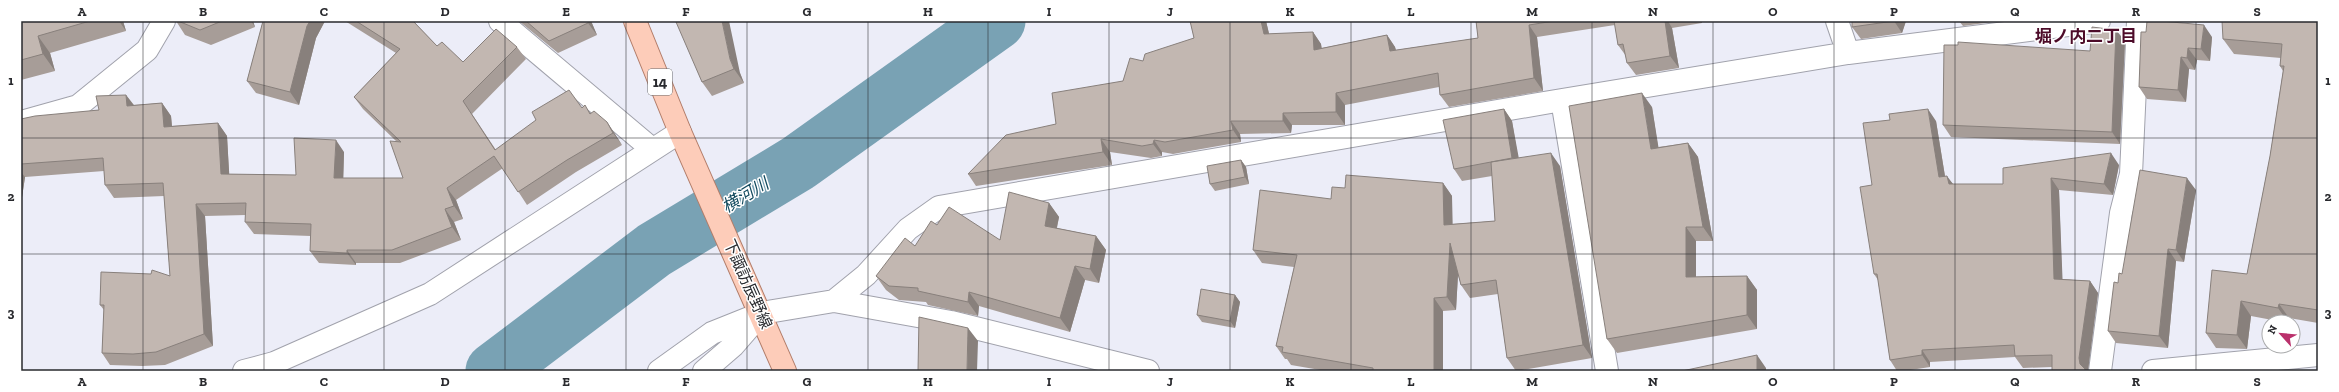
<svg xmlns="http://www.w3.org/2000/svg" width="2339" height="392" font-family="'Zilla Slab','Noto Sans JP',serif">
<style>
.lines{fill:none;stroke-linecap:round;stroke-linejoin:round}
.river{stroke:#79a2b4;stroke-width:57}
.street-casing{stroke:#a1a2ac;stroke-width:24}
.primary-casing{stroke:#b27d6a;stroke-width:24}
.street{stroke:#fff;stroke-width:22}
.primary{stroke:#fdccb9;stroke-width:22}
.wall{fill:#a79d98}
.shaded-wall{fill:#88807c}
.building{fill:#c2b7b1;stroke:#88807c}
.grid{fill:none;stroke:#292a2e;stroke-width:1;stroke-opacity:0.55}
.labels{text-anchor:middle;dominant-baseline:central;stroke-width:3;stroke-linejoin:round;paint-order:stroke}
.shield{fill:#fff;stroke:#696a6d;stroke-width:1}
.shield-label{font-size:15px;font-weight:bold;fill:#292a2e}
.street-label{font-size:16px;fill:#292a2e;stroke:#fff}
.neighbourhood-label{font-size:17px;font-weight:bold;fill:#4d0b29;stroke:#fff}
.water-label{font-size:17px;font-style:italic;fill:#124a5e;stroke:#fff}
.neatline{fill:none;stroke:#292a2e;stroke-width:1.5}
.grid-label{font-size:13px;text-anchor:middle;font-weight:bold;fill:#292a2e}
</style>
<rect width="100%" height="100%" fill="#ecedf8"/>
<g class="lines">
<!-- river -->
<path class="river" d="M494,371l160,-121 144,-87 199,-142"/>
<defs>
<path id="street" d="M500,21l152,128
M1837,21l11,32
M1562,100l45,271
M21,122l57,-16 69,-56 17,-29
M834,301l32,-26 42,-46 31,-22 623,-107 286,-47 251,-32
M244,371l30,-8 156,-69 250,-162
M659,371l53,-38 50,-20 72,-12 117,21 197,49
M704,371l29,-25 26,-30
M2100,371l21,-158 10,-39 7,-153
M2153,371l165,-16"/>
<path id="primary" d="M635,21l45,111 105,239"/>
</defs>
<!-- street casing -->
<use href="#street" class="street-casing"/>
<!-- primary casing -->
<use href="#primary" class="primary-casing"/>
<!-- street -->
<use href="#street" class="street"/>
<!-- primary -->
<use href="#primary" class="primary"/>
</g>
<!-- wall -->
<path class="wall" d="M21,21h102l3,10 -76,22 5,18 -34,9z
M176,21h77l2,6 -44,18 -26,-10z
M263,21h62l-9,17 -17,67 -43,-12 -9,-12z
M345,21h68l24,25 26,16 54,-15 9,12 -54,55 24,36 86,-42 9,5 16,9 15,23 -46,27 -49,33 -24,-37 -47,32 7,19 -9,3 7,18 -61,23h-44v2l-37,-2 -9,-12 1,-15 -57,-2 -9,-12 1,-7 -41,1 8,130 -48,19 -23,1 -32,-1 -8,-12 2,-43 -4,-5 70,-29 -6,-80 -50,2 -9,-13 -1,-14 -79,6 -4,27v-85l78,-9 27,-15 8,10 28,-2 9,13 1,10 46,-3 9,13 2,38 67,1 48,-23 -1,26h60l-6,-36 -34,-33 -9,-12 42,-44z
M519,21h72l6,14 -39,18z
M678,21l62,52 4,10 -32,13 -10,-14z
M1190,21h76l3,13 44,-2 8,12 1,4 65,-13 8,12 1,3 82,-12 -2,-17h226v2l-30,5 7,40 -43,7 -9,-12 -1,-7 -8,-11 -3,-20 -78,12 6,54 -94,16 -9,-12 -1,-8 -94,18v20h-53l-1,8 -51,1 1,8 -68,12 -11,-2v4l-11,2 -41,-6 2,13 -136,21 -8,-12 88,-50 67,-43 20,-20 51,-23z
M1852,21h54l-4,12 -41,6 -9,-12z
M1959,21h41l-37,5z
M2318,21v302l-29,-5v4h-6l-32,-6 -4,33 -31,-1 -10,-15 41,-59 23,-118 13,-85 -3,-5 1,-8 -47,-4 -11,-15z
M2146,32l66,5 -2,24 -13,-1 -2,10 -6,-1 -3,33 -39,-3 -8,-12z
M2125,41l-5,103 -169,-7 -8,-12 147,-74z
M1652,107l6,40 30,-4 10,14 15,84h-17v36l51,-1 10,14v39l-140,24 -10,-14z
M1504,109l8,12 6,37 42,8 32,192 -76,13 -9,-13 -9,-64 -28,4 -9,-13 -3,-10 -2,35 -13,1v60h-117l-35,-6 -4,-6h-2l-9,-13 18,-79 -32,-4 -9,-13 78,-51 14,-11 98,-5 9,13v28l43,-3 -3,-45 -30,5 -8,-12z
M1890,120l46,1 9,55 8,8h50l116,-19 -6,30 -54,-5 3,89 28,2 8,12 -10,76 -36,-2 -29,1 -8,-11 -85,5v5l-26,4h-7l-7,-11 -12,-80 -4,-6 -2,-89z
M1241,160l5,7 3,17 -34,7 -5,-7z
M2196,190l-12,72 -8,-1 -8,87 -52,-5 -8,-12 10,-48 4,-9z
M1049,203l10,14 -2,11 39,8 10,14 -7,33 -14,-3 -15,52 -91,-26 -1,10 -50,-11 -2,-3 -27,-2 -13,-10 -10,-14 39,-30 22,-21 63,15z
M1235,295l5,7 -5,26 -33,-6 -5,-7z"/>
<!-- shaded-wall -->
<path class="shaded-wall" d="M119,21h4l3,10z
M251,21h2l2,6z
M310,21h15l-9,17 -17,67 -9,-13 17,-66z
M588,21h3l6,14 -9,-12z
M722,21h7l11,52 4,10 -10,-14 -4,-10z
M1261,21h5l6,25 -8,-12z
M1665,21h3l4,7 7,40 -9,-12z
M1894,21h12l-4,12z
M1529,25l8,12 6,54 -9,-13z
M2204,25l8,12 -2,24 -9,-12z
M2116,30l9,11 -5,103 -8,-12z
M1313,32l8,12 1,18 -8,-12z
M1387,35l8,12 4,16 -9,-12z
M38,36l12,17 5,18 -12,-17z
M2188,48l9,12 -2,10 -8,-12z
M2181,57l8,12 -3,33 -8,-12z
M1336,93l9,12v20l-9,-13z
M1642,93l10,14 9,56 -10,-14z
M126,95l9,12 -8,-1z
M162,103l9,13 2,23 -9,-12z
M1504,109l8,12 9,49 -9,-12z
M1928,109l8,12 11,68 -8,-12z
M1283,113l9,12 -1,8 -8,-12z
M1231,121l9,13 1,8 -8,-12z
M607,122l8,12 7,11 -9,-12z
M218,123l9,13 3,51 -9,-13z
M1101,139l9,13 2,13 -9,-13z
M336,140l8,12 -1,39 -9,-13z
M1154,140l8,12v4l-9,-12z
M1688,143l10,14 15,84 -10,-14z
M1551,153l9,13 32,192 -9,-13z
M2111,153l8,12 -6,30 -9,-11z
M1241,160l5,7 3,17 -4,-7z
M21,172l4,5 -4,27z
M1947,176l9,12 -7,-4z
M2051,178l8,12 4,101 -9,-12z
M2187,178l9,12 -12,72 -8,-12z
M1443,183l9,13 1,42 -9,-13z
M447,188l9,12 7,19 -9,-13z
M1049,203l10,14 -5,23 -9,-14z
M196,204l9,12 8,130 -9,-12z
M445,209l9,13 7,18 -9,-13z
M1686,227l10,14v50l-10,-14z
M1096,236l10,14 -7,33 -9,-14z
M1450,243l9,13 -3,54 -9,-13z
M2168,249l8,12 -8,87 -9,-12z
M347,250l9,13v2l-9,-12z
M1075,266l10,14 -15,52 -10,-14z
M1747,276l10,14v39l-10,-14z
M2090,281l8,12 -10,78h-3l-5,-7 -1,-6z
M969,292l10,14 -1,10 -10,-14z
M1235,295l5,7 -5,26 -5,-7z
M1434,298l9,13v60h-9z
M2241,301l10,15 -4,33 -10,-14z
M2279,304l10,14v4h-1l-10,-14z
M968,328l10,13 -1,30h-10z
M1922,350l8,12v5l-8,-12z
M1757,355l9,13v3h-9z"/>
<!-- building -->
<path class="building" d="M21,21h69l-52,15 5,18 -22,6z
M178,21h44l-22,9z
M263,21h47l-3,5 -17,66 -43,-11z
M356,21h57l24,25 5,-4 21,20 33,-33 21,18 -54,54 32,49 41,-30 -4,-8 37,-22 13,18 3,-3 5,9 4,-3 13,11 6,11 -46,27 -49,32 -24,-36 -47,32 7,18 -9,3 7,18 -60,23h-45v3l-37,-2 1,-27 -66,-2 1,-19 -50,1 8,130 -48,18 -23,2 -31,-1 2,-48h-4l1,-33 50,2 1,-4 18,6 -7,-93 -58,2 -2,-27 -82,6v-45l14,-3 64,-6 -3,-14 30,-1 1,11 35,-3 2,24 54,-4 3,51 75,1 -2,-37 42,2 -2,38h69l-13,-37 11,1 -47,-45 46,-48z
M526,21h62v2l-39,18z
M678,21h44l8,38 4,10 -32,13 -26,-60z
M1190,21h71l3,13 49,-2 1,18 73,-15 3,16 88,-13 -2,-17h78l-25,4 5,53 -94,17 -2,-22 -102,20v19l-53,1v8h-52l2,9 -68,12 -11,-2 -1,4 -11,2 -41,-7 2,13 -135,22 38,-39 50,-11 -4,-31 71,-12 7,-23 13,3 2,-7 49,-16z
M1614,21h51l5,35 -43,7 -4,-19 -5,1z
M1852,21h42l-42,6z
M2147,21h14l43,4 -3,24 -13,-1 -1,10 -6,-1 -3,33 -39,-3 2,-55h5z
M2222,21h96v289l-39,-6 -1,4 -37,-7 -4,34 -31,-2 6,-63 35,4 23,-118 14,-90h-4l2,-22 -59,-5z
M2092,27l24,3 -4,102 -169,-7 1,-80h14v-3l132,9z
M1642,93l9,56 37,-6 15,84h-17v50l61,-1v39l-140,24 -38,-233z
M1504,109l8,49 -58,11 -11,-49z
M1928,109l11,68 8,-1 2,8h54v-16l108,-15 -7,31 -53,-6 3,101 36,2 -11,77 1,6 5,5v2h-33v-16l-37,1 -1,-11 -92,5v5l-32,5 -13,-86h-3l-14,-87 12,-2 -9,-62 27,-3 -1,-6z
M1551,153l32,192 -76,13 -11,-78 -35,5 -11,-42 -3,54 -13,1v73h-61v-3l-91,-16 1,-5 -7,-1 21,-91 -44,-5 7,-60 71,9 1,-12 13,1 1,-13 97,8 1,42 51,-4 -4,-59z
M1241,160l4,17 -35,7 -3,-18z
M2140,170l47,8 -11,72 -8,-1 -9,87 -51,-5 6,-49 4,1 1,-10 3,1z
M1009,192l40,11 -4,23 51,10 -6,33 -15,-3 -15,52 -91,-26 -1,10 -50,-11v-3l-29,-2 -13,-10 29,-38 10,8 16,-25 6,4 12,-18 51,33z
M1201,289l34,6 -5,26 -33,-6z
M919,317l49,11 -1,43h-49z
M1757,355v16h-75z"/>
<!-- grid -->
<path class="grid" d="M143,21v350M264,21v350M384,21v350M505,21v350M626,21v350M747,21v350M868,21v350M988,21v350M1109,21v350M1230,21v350M1351,21v350M1471,21v350M1592,21v350M1713,21v350M1834,21v350M1955,21v350M2075,21v350M2196,21v350M21,138h2297M21,254h2297"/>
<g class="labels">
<!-- shield labels -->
<rect class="shield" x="648" y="69" width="24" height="26" rx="3"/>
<g class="shield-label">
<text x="660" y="82">14</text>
</g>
<!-- street labels -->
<g class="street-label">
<text transform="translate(748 284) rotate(66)">下諏訪辰野線</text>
</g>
<!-- neighbourhood labels -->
<g class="neighbourhood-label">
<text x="2086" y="36">堀ノ内二丁目</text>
</g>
<!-- water labels -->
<g class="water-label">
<text transform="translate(745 195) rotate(-31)">横河川</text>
</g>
</g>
<!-- border -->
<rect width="2339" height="392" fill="none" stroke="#ffffff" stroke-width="44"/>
<!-- north arrow -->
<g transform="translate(2281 334) rotate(297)"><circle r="19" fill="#ffffff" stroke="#a9aaab"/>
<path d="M0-3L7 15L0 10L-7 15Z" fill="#ba316c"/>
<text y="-6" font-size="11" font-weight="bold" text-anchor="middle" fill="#292a2e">N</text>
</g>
<rect x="22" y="22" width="2295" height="348" class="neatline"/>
<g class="grid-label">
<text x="82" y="16">A</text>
<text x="203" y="16">B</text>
<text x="324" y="16">C</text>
<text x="445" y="16">D</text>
<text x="566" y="16">E</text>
<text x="686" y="16">F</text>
<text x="807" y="16">G</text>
<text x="928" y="16">H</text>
<text x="1049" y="16">I</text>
<text x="1170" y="16">J</text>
<text x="1290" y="16">K</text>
<text x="1411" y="16">L</text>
<text x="1532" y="16">M</text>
<text x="1653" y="16">N</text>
<text x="1773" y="16">O</text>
<text x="1894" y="16">P</text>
<text x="2015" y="16">Q</text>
<text x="2136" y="16">R</text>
<text x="2257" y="16">S</text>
<text x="11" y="85">1</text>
<text x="2328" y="85">1</text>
<text x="11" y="201">2</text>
<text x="2328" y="201">2</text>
<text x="11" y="317">3</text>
<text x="2328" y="317">3</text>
<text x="82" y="386">A</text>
<text x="203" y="386">B</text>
<text x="324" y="386">C</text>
<text x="445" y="386">D</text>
<text x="566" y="386">E</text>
<text x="686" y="386">F</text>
<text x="807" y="386">G</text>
<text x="928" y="386">H</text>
<text x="1049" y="386">I</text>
<text x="1170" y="386">J</text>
<text x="1290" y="386">K</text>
<text x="1411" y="386">L</text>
<text x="1532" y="386">M</text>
<text x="1653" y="386">N</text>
<text x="1773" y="386">O</text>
<text x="1894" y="386">P</text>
<text x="2015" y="386">Q</text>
<text x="2136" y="386">R</text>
<text x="2257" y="386">S</text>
</g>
</svg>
